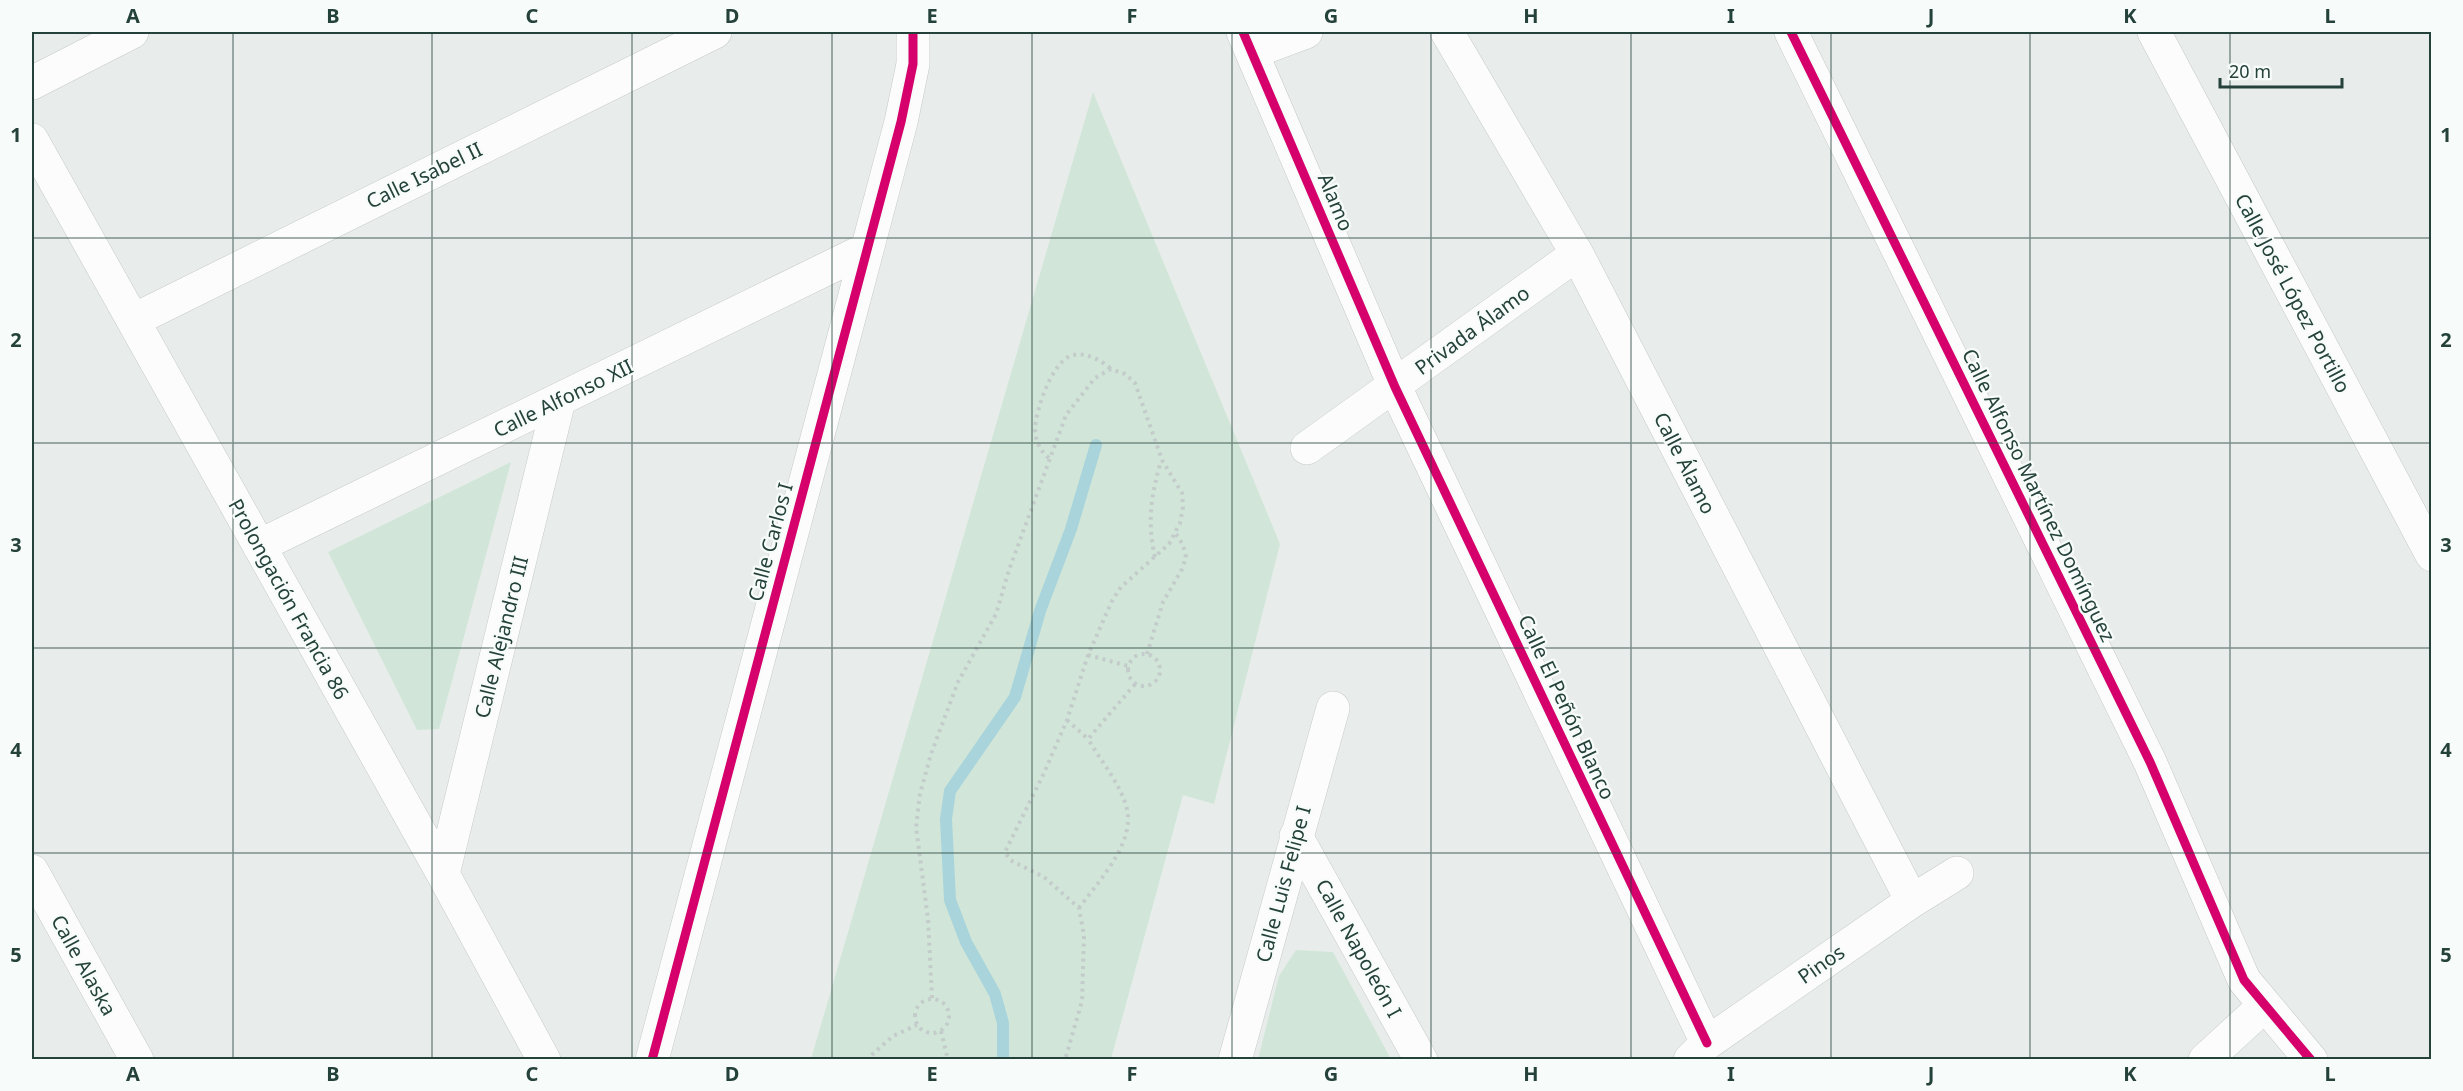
<svg xmlns="http://www.w3.org/2000/svg" width="2463" height="1091" font-family="'Noto Sans',sans-serif">
<style>
.green{fill:#d1e6d8}
.lines{fill:none;stroke-linecap:round;stroke-linejoin:round}
.stream{stroke:#a9d4db;stroke-width:12}
.minor-casing{stroke:#c5cac8;stroke-width:34}
.path{stroke:#c3ccca;stroke-width:4;stroke-dasharray:3 4.5;stroke-linecap:butt}
.minor{stroke:#fcfcfc;stroke-width:33}
.cycleway-casing{stroke:#f7fbf9;stroke-width:13}
.cycleway{stroke:#d6006c;stroke-width:9}
.grid{fill:none;stroke:#24423a;stroke-width:1.5;stroke-opacity:0.55}
.labels{text-anchor:middle;dominant-baseline:central;stroke-width:4.5;stroke-linejoin:round;paint-order:stroke}
.street-label{font-size:20px;fill:#24423a;stroke:#f7fbf9}
.neatline{fill:none;stroke:#24423a;stroke-width:2}
.grid-label{font-size:20px;text-anchor:middle;font-weight:bold;fill:#24423a}
</style>
<rect width="100%" height="100%" fill="#e8edeb"/>
<!-- green -->
<path class="green" d="M1093,92l187,452 -66,260 -31,-9 -72,264h-300z
M511,462l-72,267 -22,1 -89,-178z
M1296,950l37,2 58,107h-133l21,-83z"/>
<g class="lines">
<!-- stream -->
<path class="stream" d="M1003,1060v-37l-8,-29 -29,-52 -16,-42 -4,-81 4,-28 65,-94 25,-86 31,-82 25,-84"/>
<defs>
<path id="minor" d="M1243,32l152,355 312,656
M1447,32l130,222 335,647
M1791,32l359,730 94,218 67,80
M2154,32l278,523
M1252,52l54,-20
M32,83l100,-51
M32,140l411,734 101,186
M134,320l581,-288
M1307,448l270,-194
M259,546l608,-297
M1296,836l125,224
M32,871l105,189
M443,874l116,-474
M652,1060l249,-938 12,-58v-32
M1235,1060l98,-352
M1690,1060l17,-17 205,-142 45,-28
M2205,1060l59,-54"/>
</defs>
<!-- minor casing -->
<use href="#minor" class="minor-casing"/>
<!-- path -->
<path class="path" d="M1049,458c-9,-7 -13,-16 -14,-28 0,-19 18,-71 38,-75 14,-3 29,6 38,14
M1155,557c-8,-34 -4,-62 6,-96
M1147,654l16,-52 19,-33 4,-12 -3,-12 -7,-11
M1128 670a16 16 0 1 1 32 0a16 16 0 1 1-32 0Z
M1088,655l40,11
M1067,720l21,19 48,-56
M1079,908c18,-25 56,-64 48,-99 -6,-24 -26,-48 -39,-70
M932,998l-4,-79 -12,-92 4,-33 11,-40 27,-72 38,-68 13,-44 57,-155 29,-37 16,-9 14,5 10,9 27,77 20,33 1,14 -3,16 -11,21 -48,43 -9,14 -24,54 -21,65 -23,53 -39,79 5,8 34,17 35,31 5,28 -2,65 -17,59
M915 1016a17 17 0 1 1 34 0a17 17 0 1 1-34 0Z
M941,1031l7,29
M866,1060l27,-24 24,-11"/>
<!-- minor -->
<use href="#minor" class="minor"/>
<defs>
<path id="cycleway" d="M1243,32l152,355 312,656
M1791,32l359,730 94,218 67,80
M652,1060l249,-938 12,-58v-32"/>
</defs>
<!-- cycleway casing -->
<use href="#cycleway" class="cycleway-casing"/>
<!-- cycleway -->
<use href="#cycleway" class="cycleway"/>
</g>
<!-- grid -->
<path class="grid" d="M233,32v1028M432,32v1028M632,32v1028M832,32v1028M1032,32v1028M1232,32v1028M1431,32v1028M1631,32v1028M1831,32v1028M2030,32v1028M2230,32v1028M32,238h2400M32,443h2400M32,648h2400M32,853h2400"/>
<g class="labels">
<!-- street labels -->
<g class="street-label">
<text transform="translate(424 175) rotate(-26)">Calle Isabel II</text>
<text transform="translate(1336 202) rotate(67)">Alamo</text>
<text transform="translate(2293 293) rotate(62)">Calle José López Portillo</text>
<text transform="translate(1472 330) rotate(-36)">Privada Álamo</text>
<text transform="translate(563 398) rotate(-26)">Calle Alfonso XII</text>
<text transform="translate(1685 463) rotate(63)">Calle Álamo</text>
<text transform="translate(2039 495) rotate(64)">Calle Alfonso Martínez Domínguez</text>
<text transform="translate(770 542) rotate(-75)">Calle Carlos I</text>
<text transform="translate(289 599) rotate(61)">Prolongación Francia 86</text>
<text transform="translate(501 637) rotate(-76)">Calle Alejandro III</text>
<text transform="translate(1567 707) rotate(65)">Calle El Peñón Blanco</text>
<text transform="translate(1283 884) rotate(-75)">Calle Luis Felipe I</text>
<text transform="translate(1359 948) rotate(61)">Calle Napoleón I</text>
<text transform="translate(1821 964) rotate(-35)">Pinos</text>
<text transform="translate(84 965) rotate(61)">Calle Alaska</text>
</g>
</g>
<!-- border -->
<rect width="2463" height="1091" fill="none" stroke="#f7fbf9" stroke-width="66"/>
<!-- scale -->
<path d="M2220 78v9h122v-9" fill="none" stroke="#24423a" stroke-width="3"/>
<text x="2229" y="78" font-size="18" fill="#24423a" stroke="#f7fbf9" stroke-width="4.5" paint-order="stroke">20 m</text>
<rect x="33" y="33" width="2397" height="1025" class="neatline"/>
<g class="grid-label">
<text x="133" y="23">A</text>
<text x="333" y="23">B</text>
<text x="532" y="23">C</text>
<text x="732" y="23">D</text>
<text x="932" y="23">E</text>
<text x="1132" y="23">F</text>
<text x="1331" y="23">G</text>
<text x="1531" y="23">H</text>
<text x="1731" y="23">I</text>
<text x="1931" y="23">J</text>
<text x="2130" y="23">K</text>
<text x="2330" y="23">L</text>
<text x="16" y="142">1</text>
<text x="2446" y="142">1</text>
<text x="16" y="347">2</text>
<text x="2446" y="347">2</text>
<text x="16" y="552">3</text>
<text x="2446" y="552">3</text>
<text x="16" y="757">4</text>
<text x="2446" y="757">4</text>
<text x="16" y="962">5</text>
<text x="2446" y="962">5</text>
<text x="133" y="1081">A</text>
<text x="333" y="1081">B</text>
<text x="532" y="1081">C</text>
<text x="732" y="1081">D</text>
<text x="932" y="1081">E</text>
<text x="1132" y="1081">F</text>
<text x="1331" y="1081">G</text>
<text x="1531" y="1081">H</text>
<text x="1731" y="1081">I</text>
<text x="1931" y="1081">J</text>
<text x="2130" y="1081">K</text>
<text x="2330" y="1081">L</text>
</g>
</svg>
